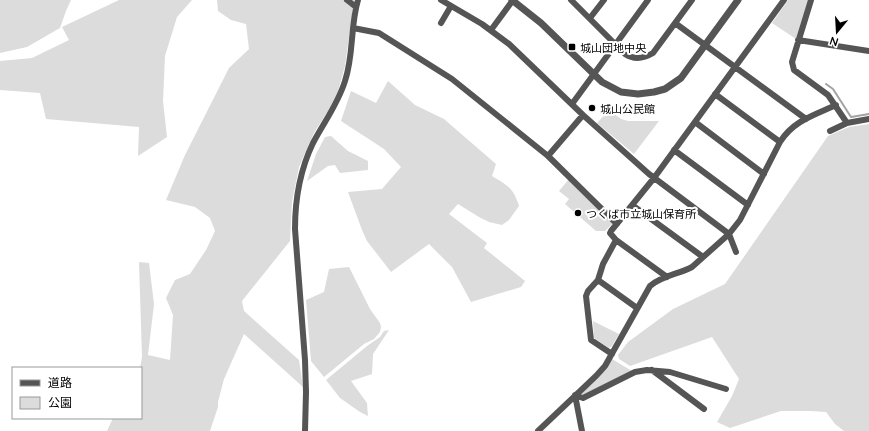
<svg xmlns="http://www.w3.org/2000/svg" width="869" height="431" font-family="Lato,'Noto Sans JP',sans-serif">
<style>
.green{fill:#dcdcdc}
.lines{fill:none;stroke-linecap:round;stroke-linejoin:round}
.stream{stroke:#a3a3a3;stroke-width:2}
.minor{stroke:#555;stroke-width:6}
.tertiary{stroke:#555;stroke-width:7}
.poi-dot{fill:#000;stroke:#fff;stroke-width:1.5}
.labels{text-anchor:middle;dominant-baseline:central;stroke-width:4;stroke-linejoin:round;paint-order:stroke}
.poi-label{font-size:11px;fill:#000;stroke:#fff;text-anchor:start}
</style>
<rect width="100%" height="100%" fill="#fff"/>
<!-- green -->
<path class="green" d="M0,0h71l-5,11 -6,17 -33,19 -27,6z
M119,0h73l-15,17 -12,39 -2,45 4,36 -29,19 1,-29 -93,-8 -6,-26 -40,-3v-29l32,-3 37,-18 -7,-13z
M217,0h137l-9,66 -7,25 -9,18 -15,24 -15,34 -7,35 -2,39 -48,60 2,10 55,49 4,27 -59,-53 -20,45 -6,23v5l-8,24h-103l6,-13h28v-50h-1l2,-11 -3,-95 10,1 5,41 -6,51 22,5 3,-45 -7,-17 9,-18 15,-6 16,-24 9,-19 -5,-13 -15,-11 -29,-7 19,-45 44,-87 20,-19 -3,-25 -15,-4 -13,-9z
M788,0h20l-12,39 -24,-16z
M388,81l27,24 29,14 52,45 -4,12c16,10 21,11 27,30l-10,14 -7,5 -13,-3 -10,-5 -21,-13 -9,10 38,29 -3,5 41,33 -4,6 -50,15 -19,-35 -23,-23 -38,28 -24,-31 -5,-11 -14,-38 34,-3 19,-22 -17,-18 -43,-28 10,-30 25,12z
M609,110l12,9 7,2h31l-25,33 -37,-31z
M869,124v307h-25l-9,-7 -9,-12 -16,-1h-29l-51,17 -13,-6 15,-26 7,-17 -27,-42 -82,29 -11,-7 -1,-4 10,-13 45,-33 52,-25 103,-148 21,-9z
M331,136l17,15 20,10v9l-28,3 -5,-8 -7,1 -21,15 9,-27 9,-17z
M569,179l42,42 1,3 -7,7h-9l-31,-27 4,-5 -10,-8z
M349,267l21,42 10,14 1,4 -1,5 -6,7 -10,5 -40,33 -13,-16 -5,-61 18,-8 5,-23z
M593,321l26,13 -7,12 -3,2 -15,-10z
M389,330l-16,24 -1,20 -21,7 16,22 1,13 -8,-4 -20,-14 -14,-18 41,-34 13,-9 4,-6z
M612,359l20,12 -49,24 -1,-2 16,-14z"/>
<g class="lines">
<!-- stream -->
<path class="stream" d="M826,84l7,5 18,28 18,-3"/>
<!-- minor -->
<path class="minor" d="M347,0l9,7
M441,0l41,24 27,20 74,71 66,59 80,60 7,18
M571,0l54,54c9,6 18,5 28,-1l39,-53
M811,0l-19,62 2,8 34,25 19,28 22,-4
M590,18l14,-18
M441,23l10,-17
M675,23l131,96
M353,28l26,5 73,46 96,77 69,68
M491,30l22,-30
M798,40l71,11
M715,94l65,48
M572,104l76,-104
M695,122l69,52
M830,131l17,-8
M674,150l74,55
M548,156l35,-41
M632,205l71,52
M667,277l-51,-37 -6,-7 1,-2 43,-53 130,-178
M598,280l39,28
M612,354l-21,-14 -5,-44 2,-5 10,-11 5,-16 13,-24
M652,370l52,39
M305,431l1,-39 -1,-32 -10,-131c0,-30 5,-59 18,-86 11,-21 25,-39 32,-62 9,-27 5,-54 13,-81
M538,431l58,-55 9,-10 45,-80c11,-10 29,-12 42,-19l37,-33 11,-14 40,-78c13,-21 34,-27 56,-37
M582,431l-7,-36 8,3 52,-26 12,-2 23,2 56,17"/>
<!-- tertiary -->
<path class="tertiary" d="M512,0l29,23 61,59 19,10 17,2 16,-2 11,-3 16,-11 57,-78"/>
</g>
<!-- markers -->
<g class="poi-dot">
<rect x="568" y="43" width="8" height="8" rx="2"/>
<circle cx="592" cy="108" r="4"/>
<circle cx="578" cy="213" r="4"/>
</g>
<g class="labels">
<!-- poi labels -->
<g class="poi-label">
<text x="580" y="47">城山団地中央</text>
<text x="600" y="108">城山公民館</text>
<text x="586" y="213">つくば市立城山保育所</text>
</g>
</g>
<!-- legend -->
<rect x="12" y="367" width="130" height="52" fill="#ffffff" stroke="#999999"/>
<rect x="20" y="380" width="20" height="6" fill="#555555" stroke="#999999"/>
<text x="48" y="387" font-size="12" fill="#000000">道路</text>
<rect x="20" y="397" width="20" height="12" fill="#dcdcdc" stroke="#999999"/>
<text x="48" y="407" font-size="12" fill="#000000">公園</text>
<!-- north arrow -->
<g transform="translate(837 32) rotate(198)" stroke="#ffffff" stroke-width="3" paint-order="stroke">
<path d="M0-3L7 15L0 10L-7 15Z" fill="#000000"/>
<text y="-6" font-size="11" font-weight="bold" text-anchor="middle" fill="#000000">N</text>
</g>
</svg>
